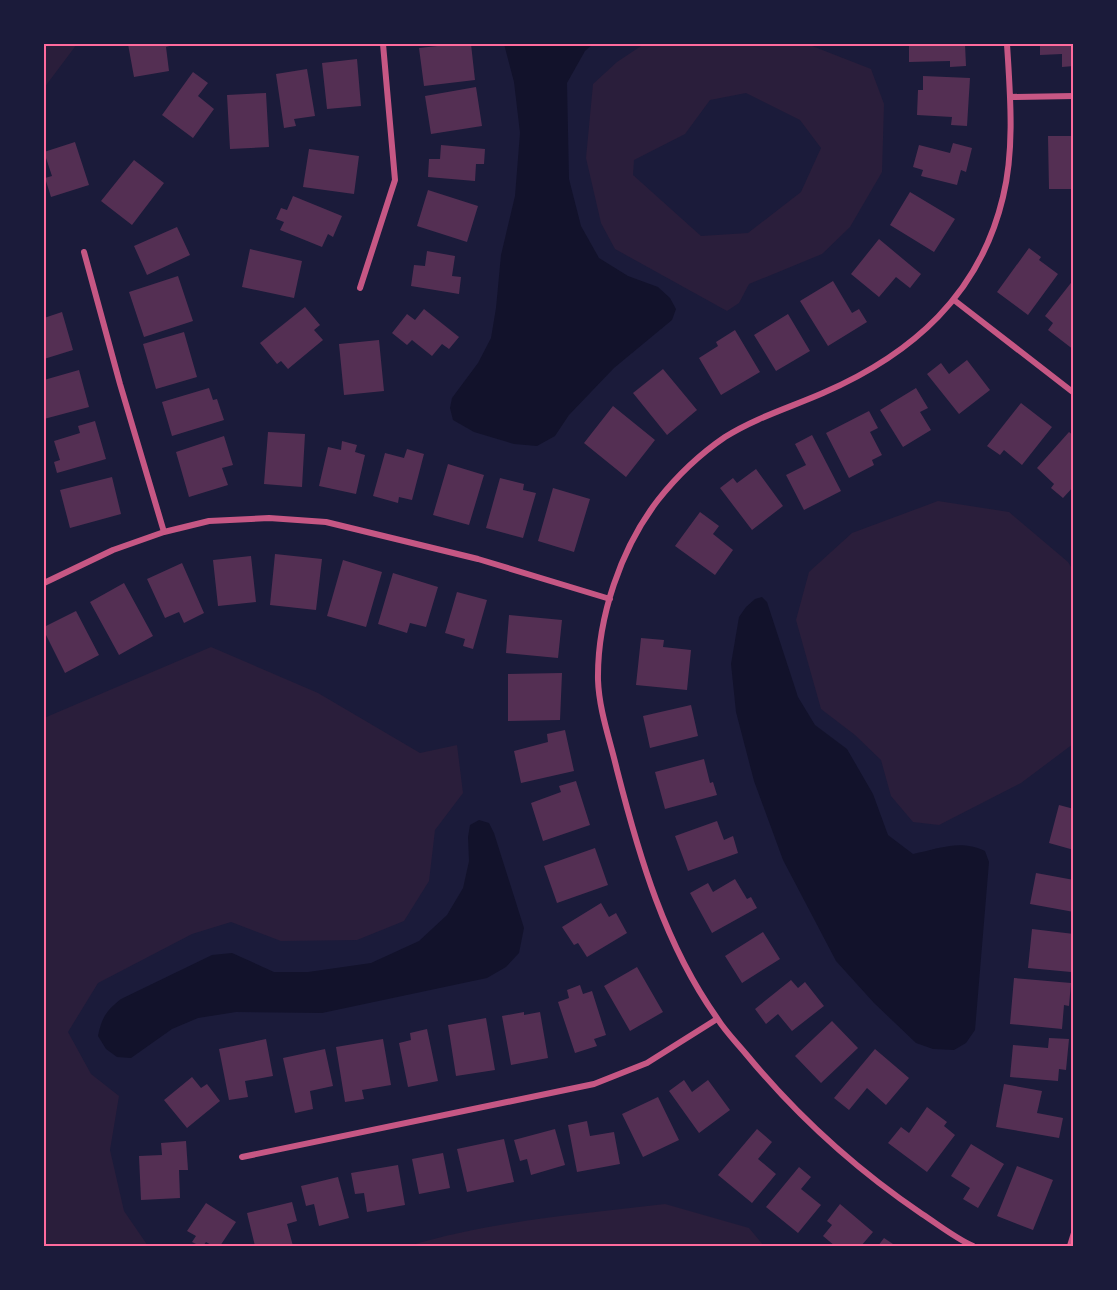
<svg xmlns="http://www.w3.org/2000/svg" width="1117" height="1290" font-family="'Titillium Web',sans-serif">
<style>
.green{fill:#2a1e3b;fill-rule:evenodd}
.water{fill:#12122b}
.building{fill:#542f53}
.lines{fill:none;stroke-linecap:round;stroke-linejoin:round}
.minor{stroke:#c65784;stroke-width:6}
.neatline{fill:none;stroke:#ff6b9d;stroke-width:2}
</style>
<rect width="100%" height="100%" fill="#1b1b3a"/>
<!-- green -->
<path class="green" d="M44,44h33l-33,44z
M644,44h163l64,25 13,35 -2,68 -32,55 -28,27 -73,30 -10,19 -12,8 -112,-62 -14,-26 -15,-65 7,-74 24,-22zM746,93l54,27 21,28 -20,44 -53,41 -47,3 -68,-61 1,-15 51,-26 25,-34z
M938,501l71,11 59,50 6,10 -1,172 -52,39 -82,42 -26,-3 -22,-26 -10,-36 -26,-25 -34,-26 -25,-89 13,-48 43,-39z
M211,647l107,46 102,60 37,-8 6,48 -28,37 -6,51 -25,40 -47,19 -76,1 -50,-19 -39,12 -94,49 -30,49 23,42 28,22 -9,54 14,61 24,35h-104v-528z
M665,1204l84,24 15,18h-355c83,-25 170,-32 256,-42z"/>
<!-- water -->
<path class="water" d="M504,44h89l-8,7 -18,32 2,96 12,47 18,32 29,18 30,11 12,11 6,11 -4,11 -58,48 -45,47 -14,21 -18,10 -23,-2 -40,-12 -21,-12 -3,-12 2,-10 26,-35 13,-25 5,-30 5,-53 14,-59 5,-63 -6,-51z
M762,597l5,5 31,95 17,28 32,24 26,45 15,41 25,19c26,-5 46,-15 72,-3l4,11 -14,168 -9,13 -12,7 -21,-1 -17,-6 -42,-40 -38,-42 -53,-101 -29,-79 -18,-69 -5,-48 8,-47 7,-10 9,-8z
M479,820l10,3 5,10 30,95 -5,25 -13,14 -19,11 -165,35 -86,-1 -38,6 -26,11 -41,29 -14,-1 -11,-8 -8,-13c4,-19 8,-25 23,-37l91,-44 20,-2 42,19h34l63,-9 48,-22 28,-26 16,-27 6,-27 -1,-24 2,-12z"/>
<!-- building -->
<path class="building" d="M128,44h49l-11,3 3,24 -35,6z
M456,44h15l4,36 -51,6 -5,-38z
M909,44h56l1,22 -16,1v-6l-41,1z
M1040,44h34v22l-12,1v-13l-22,1z
M357,59l4,47 -34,3 -5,-46z
M307,69l8,47 -21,3 2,7 -12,2 -8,-54z
M193,72l15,11 -10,13 16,13 -21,29 -31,-23z
M923,76l47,2 -3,48 -16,-1 1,-8 -35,-2 1,-25h5z
M476,87l6,39 -51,8 -6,-38z
M266,93l3,54 -39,2 -3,-54z
M1048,136h26v53h-25z
M75,142l14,43 -38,12 -6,-19 7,-2 -8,-24z
M953,143l19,5 -6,24 -5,-2 -4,15 -36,-9 2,-6 -10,-3 6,-22 31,8z
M441,145l44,4 -1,15h-8l-1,17 -47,-4 1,-18h11z
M309,149l50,7 -5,38 -51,-7z
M134,160l30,23 -32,42 -31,-24z
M428,190l50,16 -11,36 -50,-16z
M910,192l45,27 -21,33 -44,-27z
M293,196l49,20 -9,21 -5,-3 -6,13 -42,-17 4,-8 -8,-3 5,-11 6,2z
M177,227l13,28 -43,20 -13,-29z
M879,239l42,35 -11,14 -14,-11 -17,20 -28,-23z
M1029,248l12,9 -2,3 19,14 -30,41 -31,-23z
M250,249l52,12 -8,37 -52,-11z
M427,251l28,5 -3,20 9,1 -2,17 -48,-8 3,-21 11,1z
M178,276l15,45 -49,16 -15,-45z
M1074,279v71l-26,-20 5,-7 -8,-7z
M833,281l19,32 7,-4 8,13 -39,24 -28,-45z
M305,307l15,18 -6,5 9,10 -35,29 -7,-8 -4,3 -17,-21z
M424,309l35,28 -10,12 -7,-5 -10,12 -20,-16 -5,5 -15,-12 15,-19 8,6z
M62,312l11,38 -29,9v-41z
M788,314l22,37 -34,20 -22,-36z
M735,330l25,42 -39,23 -22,-37 19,-12 -2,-4z
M184,332l13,45 -41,12 -13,-45z
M379,340l5,51 -40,4 -5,-51z
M967,360l23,30 -31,24 -32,-40 14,-11 8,11z
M663,369l34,41 -30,25 -34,-42z
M79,370l10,37 -45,12v-39z
M209,388l4,12 4,-1 7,21 -52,16 -10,-34z
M916,388l12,20 -8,4 11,18 -28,17 -23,-37z
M1021,403l31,24 -30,38 -18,-15 -4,5 -13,-9z
M613,406l42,34 -29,37 -42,-34z
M869,411l9,17 -8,4 12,23 -10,5 2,5 -25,13 -23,-45z
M95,421l11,38 -49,14 -3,-11 6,-2 -6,-19 26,-8 -2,-7z
M268,432l37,2 -3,53 -38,-3z
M1069,432l5,4v50l-11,12 -12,-10 3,-4 -17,-16z
M812,435l29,56 -37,19 -18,-35 20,-10 -11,-21z
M224,436l9,29 -11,3 6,17 -39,12 -13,-45z
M342,441l15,4 -2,7 10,3 -9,39 -37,-8 9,-39 13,3z
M407,449l17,5 -12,46 -13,-3 -1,6 -25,-7 12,-43 19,5z
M448,464l36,11 -15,50 -36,-10z
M756,469l27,37 -31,24 -32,-42 13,-10 4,5z
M112,477l9,37 -51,14 -10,-38z
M500,478l24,6 -1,6 13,3 -13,45 -37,-10z
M553,488l37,11 -16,53 -36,-11z
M700,512l19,14 -6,8 20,16 -18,25 -40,-29z
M275,554l47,5 -6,51 -46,-5z
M251,556l5,46 -38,4 -5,-46z
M343,560l39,12 -16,55 -39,-11z
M182,563l22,50 -20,10 -5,-11 -14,6 -18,-39z
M393,573l45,14 -12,40 -16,-4 -3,10 -29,-9z
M124,583l29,53 -34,19 -29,-53z
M457,592l30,8 -14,49 -10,-3 2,-7 -20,-6z
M76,611l23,44 -34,18 -21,-42v-4z
M509,615l53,5 -4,38 -52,-5z
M641,638l23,2 -1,7 28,3 -4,40 -51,-5z
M562,673l-2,47 -52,1v-47z
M691,705l7,31 -48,12 -7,-32z
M565,730l9,41 -53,12 -7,-32 34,-9 -1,-8z
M704,759l6,24 3,-1 4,13 -52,14 -10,-37z
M576,781l14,44 -47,16 -12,-38 30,-11 -2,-6z
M1059,805l15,4v41l-25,-7z
M717,821l7,19 9,-4 5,17 -50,18 -13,-35z
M595,848l13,37 -51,18 -13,-37z
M1036,873l38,7v32l-44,-8z
M735,879l12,20 4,-2 6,11 -45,25 -22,-40 18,-10 5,9z
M601,903l8,14 7,-4 11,20 -40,24 -9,-14 -4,2 -12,-18z
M1032,929l42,5 -3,38 -43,-4z
M763,932l17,27 -38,24 -17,-27z
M637,967l26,45 -33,19 -26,-45z
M1014,978l57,5 -2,23 -5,-1 -2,24 -52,-5z
M791,980l7,8 7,-6 19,24 -32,25 -14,-17 -12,10 -11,-15z
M580,985l3,9 9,-3 14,44 -12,4 3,7 -22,7 -17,-51 11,-4 -2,-8z
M524,1012v3l16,-3 8,46 -37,7 -9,-49z
M486,1018l9,52 -39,6 -8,-51z
M832,1021l26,27 -37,35 -26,-27z
M427,1029l11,52 -30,6 -9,-44 12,-3 -1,-7z
M1049,1038l20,1 -3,31 -7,-1 -1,12 -48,-4 3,-32 35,3z
M266,1039l7,37 -28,5 3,16 -19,3 -10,-51z
M383,1039l8,46 -29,5 2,9 -19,3 -9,-55z
M325,1049l8,37 -23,5 3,18 -18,4 -12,-55z
M875,1049l34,29 -23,27 -19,-17 -18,22 -15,-12z
M192,1077l9,11 6,-4 13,17 -33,27 -23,-28z
M684,1080l8,12 16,-12 22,30 -31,23 -30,-42z
M1004,1084l38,7 -5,22 26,5 -4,20 -63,-11z
M658,1097l21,43 -36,17 -21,-43z
M927,1107l20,15 -3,4 11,9 -28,37 -39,-29 13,-16 8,6z
M587,1121l3,15 24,-4 6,32 -43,8 -9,-47z
M555,1129l10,36 -34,10 -4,-16 -7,2 -6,-21z
M757,1129l15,13 -14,17 18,15 -24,29 -34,-28z
M504,1139l10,43 -47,10 -10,-43z
M186,1141l2,29h-9l1,28 -39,2 -2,-44 23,-1 -1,-12z
M971,1144l33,20 -26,44 -15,-9 7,-11 -19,-12z
M443,1153l7,35 -31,6 -7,-35z
M398,1165l7,40 -38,7 -3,-19 -9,1 -4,-21z
M1017,1166l36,14 -20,50 -36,-14z
M799,1167l12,10 -10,12 20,16 -23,28 -32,-26z
M338,1177l11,41 -30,8 -5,-22 -8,2 -5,-20z
M292,1202l5,19 -10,3 6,22h-38l-8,-33z
M206,1203l30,19 -16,24h-7l-7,-4 -3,4h-3l-8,-4 4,-6 -9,-5z
M840,1204l33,28 -12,14h-26l-12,-10 9,-11 -5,-4z
M884,1238l12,8h-18z"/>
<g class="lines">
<!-- minor -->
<path class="minor" d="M1010,97l64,-1
M84,252l36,132 44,148
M360,288l35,-108 -12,-136
M954,300l120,93
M44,583l69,-33 51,-18 45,-11 60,-3 57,4 152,37 132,40
M242,1157l352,-73 53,-21 70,-44
M973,1246c-18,-8 -34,-21 -51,-32 -68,-46 -124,-97 -176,-160 -10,-12 -21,-23 -29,-36 -52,-73 -78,-162 -100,-248 -7,-30 -18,-60 -19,-90 -1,-62 23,-132 60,-180 19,-24 42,-46 67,-63 30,-19 66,-30 98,-44 90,-39 157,-99 180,-196 12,-49 7,-104 4,-153
M1070,1246l4,-13"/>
</g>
<!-- border -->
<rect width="1117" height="1290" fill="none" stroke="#1b1b3a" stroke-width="90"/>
<rect x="45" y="45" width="1027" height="1200" class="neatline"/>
</svg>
